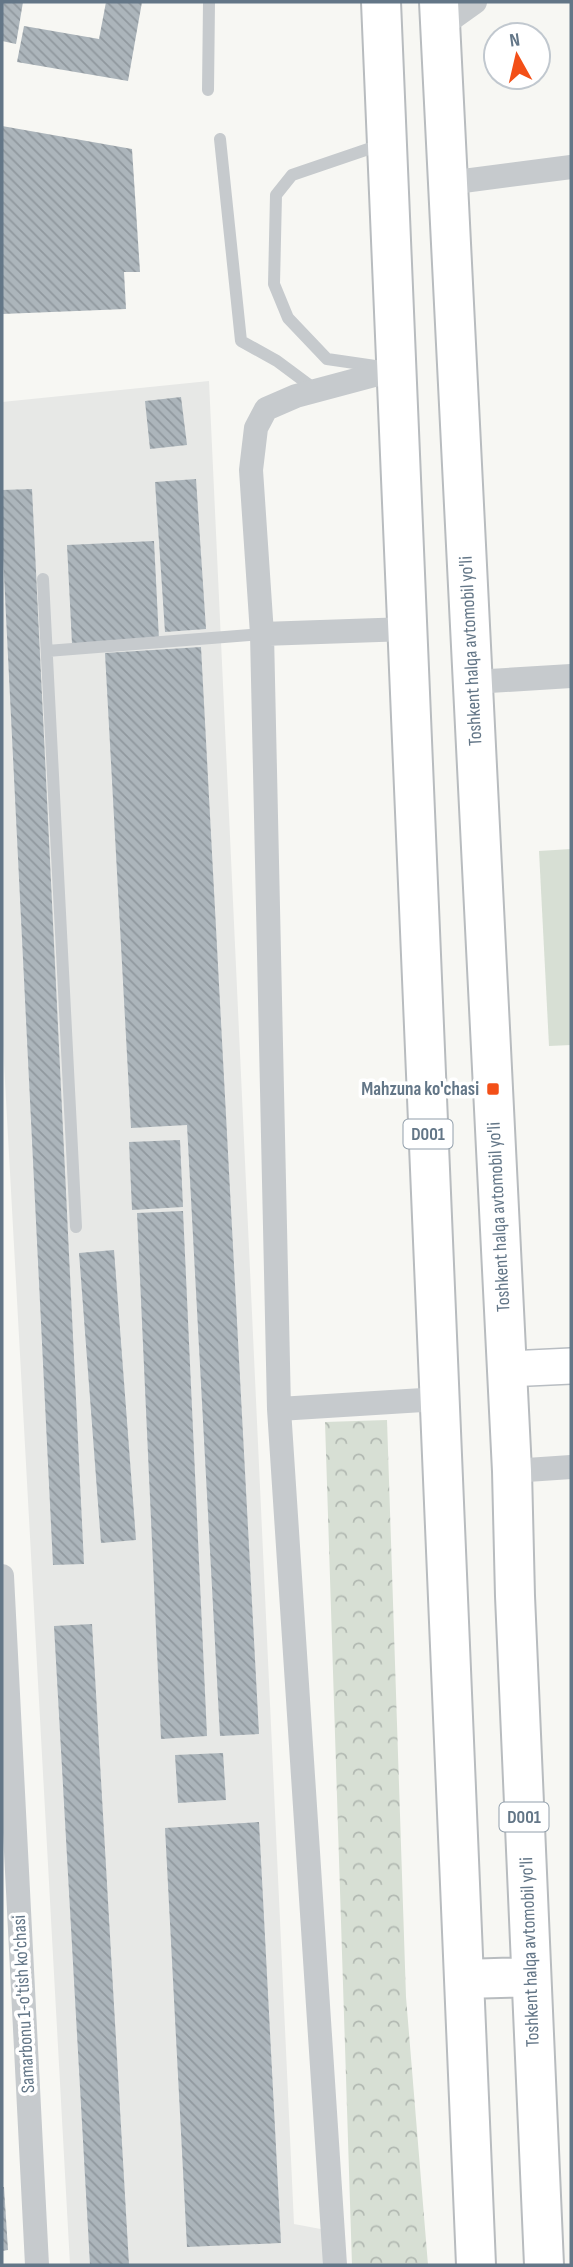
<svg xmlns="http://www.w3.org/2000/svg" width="573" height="2267" font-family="'Sofia Sans Condensed',sans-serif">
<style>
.built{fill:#e7e8e6}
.forest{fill:url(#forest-crowns)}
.pitch{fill:#d7dfd4}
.building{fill:url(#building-back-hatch)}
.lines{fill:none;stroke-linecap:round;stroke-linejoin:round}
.secondary-casing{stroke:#b8bdc2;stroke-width:38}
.trunk-casing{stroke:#b8bcbf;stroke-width:42}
.service{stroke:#c6cacd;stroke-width:12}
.minor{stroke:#c6cacd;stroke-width:24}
.secondary{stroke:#fff;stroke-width:35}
.trunk{stroke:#fff;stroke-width:38}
.poi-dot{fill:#f34f17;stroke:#fff;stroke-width:2.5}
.labels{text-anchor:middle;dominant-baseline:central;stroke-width:7;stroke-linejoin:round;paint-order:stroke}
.shield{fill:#fff;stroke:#929fab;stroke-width:2}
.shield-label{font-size:18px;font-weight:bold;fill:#637687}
.street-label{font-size:19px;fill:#637687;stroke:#fff}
.poi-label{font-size:19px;font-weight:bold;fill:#637687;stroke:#fff;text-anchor:end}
</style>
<defs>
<pattern id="forest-crowns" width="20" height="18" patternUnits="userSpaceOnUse" patternTransform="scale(1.75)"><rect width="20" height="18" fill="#d7dfd4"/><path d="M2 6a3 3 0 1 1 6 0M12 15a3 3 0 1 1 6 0" fill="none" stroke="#b2b9b2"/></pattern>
<pattern id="building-back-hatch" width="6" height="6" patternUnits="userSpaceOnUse" patternTransform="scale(1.75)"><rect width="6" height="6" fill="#acb5bb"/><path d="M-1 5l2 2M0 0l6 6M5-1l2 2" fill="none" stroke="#90989e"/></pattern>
</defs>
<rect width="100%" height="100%" fill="#f7f7f3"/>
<!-- built -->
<path class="built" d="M209,381l85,1843 32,6 2,35h-258l-68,-1238v-625z"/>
<!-- forest -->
<path class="forest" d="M387,1420l19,577 22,268h-76l-27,-843z"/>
<!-- pitch -->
<path class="pitch" d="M571,849v196l-22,1 -10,-195z"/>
<!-- building -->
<path class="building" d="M2,2h21l-7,42 -14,-3z
M106,2h36l-14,79 -111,-19 7,-36 75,13z
M2,126l130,23 8,123h-16l2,37 -124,5z
M181,397l6,48 -37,4 -5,-48z
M196,479l10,150 -41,3 -10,-150z
M32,489l52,1075 -31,1 -51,-1030v-45z
M154,541l5,99 -87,4 -5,-99z
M201,647l58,1087 -39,2 -33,-611 -56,3 -26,-475z
M180,1140l3,67 -51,3 -3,-68z
M183,1211l24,525 -46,3 -24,-526z
M114,1250l22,290 -35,3 -22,-290z
M92,1624l37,641h-39l-36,-639z
M223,1753l3,47 -48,3 -3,-48z
M259,1822l22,421 -94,4 -22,-419z
M2,2187h2l4,63 -6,1z"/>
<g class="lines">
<defs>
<path id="secondary" d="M506,1369l65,-3"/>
<path id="trunk" d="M381,2l95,2263
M439,2l73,1469 3,125 29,669
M464,1979l67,-2"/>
</defs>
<!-- secondary casing -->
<use href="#secondary" class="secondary-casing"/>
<!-- trunk casing -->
<use href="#trunk" class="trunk-casing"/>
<!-- service -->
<path class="service" d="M208,90l1,-88
M220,139l21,202 36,20 39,29
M382,367l-55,-8 -39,-41 -14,-34 2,-89 16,-20 91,-31
M43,579l33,648
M47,651l215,-17"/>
<!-- minor -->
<path class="minor" d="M440,27l35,-25
M448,183l123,-16
M262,634l146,-5
M473,682l98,-6
M279,1409l160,-10
M512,1471l59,-4
M2,1576l35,689
M335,2265l-56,-856 -17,-775 -11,-164 5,-42 10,-19 30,-13 101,-27"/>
<!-- secondary -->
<use href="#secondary" class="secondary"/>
<!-- trunk -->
<use href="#trunk" class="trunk"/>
</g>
<!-- markers -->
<rect class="poi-dot" x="486" y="1082" width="14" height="14" rx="3.5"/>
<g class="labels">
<!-- shield labels -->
<g class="shield">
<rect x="403.5" y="1119.5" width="49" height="29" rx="5"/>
<rect x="499.5" y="1802.5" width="49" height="29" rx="5"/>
</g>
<g class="shield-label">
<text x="428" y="1134">D001</text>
<text x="524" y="1817">D001</text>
</g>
<!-- street labels -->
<g class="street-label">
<text transform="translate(471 651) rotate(-93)">Toshkent halqa avtomobil yo'li</text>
<text transform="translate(499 1217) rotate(-93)">Toshkent halqa avtomobil yo'li</text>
<text transform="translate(530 1952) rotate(-92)">Toshkent halqa avtomobil yo'li</text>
<text transform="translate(24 2004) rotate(-93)">Samarbonu 1-o'tish ko'chasi</text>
</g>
<!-- poi labels -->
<g class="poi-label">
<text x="479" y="1089">Mahzuna ko'chasi</text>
</g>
</g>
<!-- border -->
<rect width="573" height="2267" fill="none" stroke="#637687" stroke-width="7"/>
<!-- north arrow -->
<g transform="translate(517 56) rotate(352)"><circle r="33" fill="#ffffff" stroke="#c1c8cf" stroke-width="2"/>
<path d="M0-5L12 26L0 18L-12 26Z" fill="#f34f17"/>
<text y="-10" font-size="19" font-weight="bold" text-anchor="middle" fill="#637687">N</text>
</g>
</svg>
